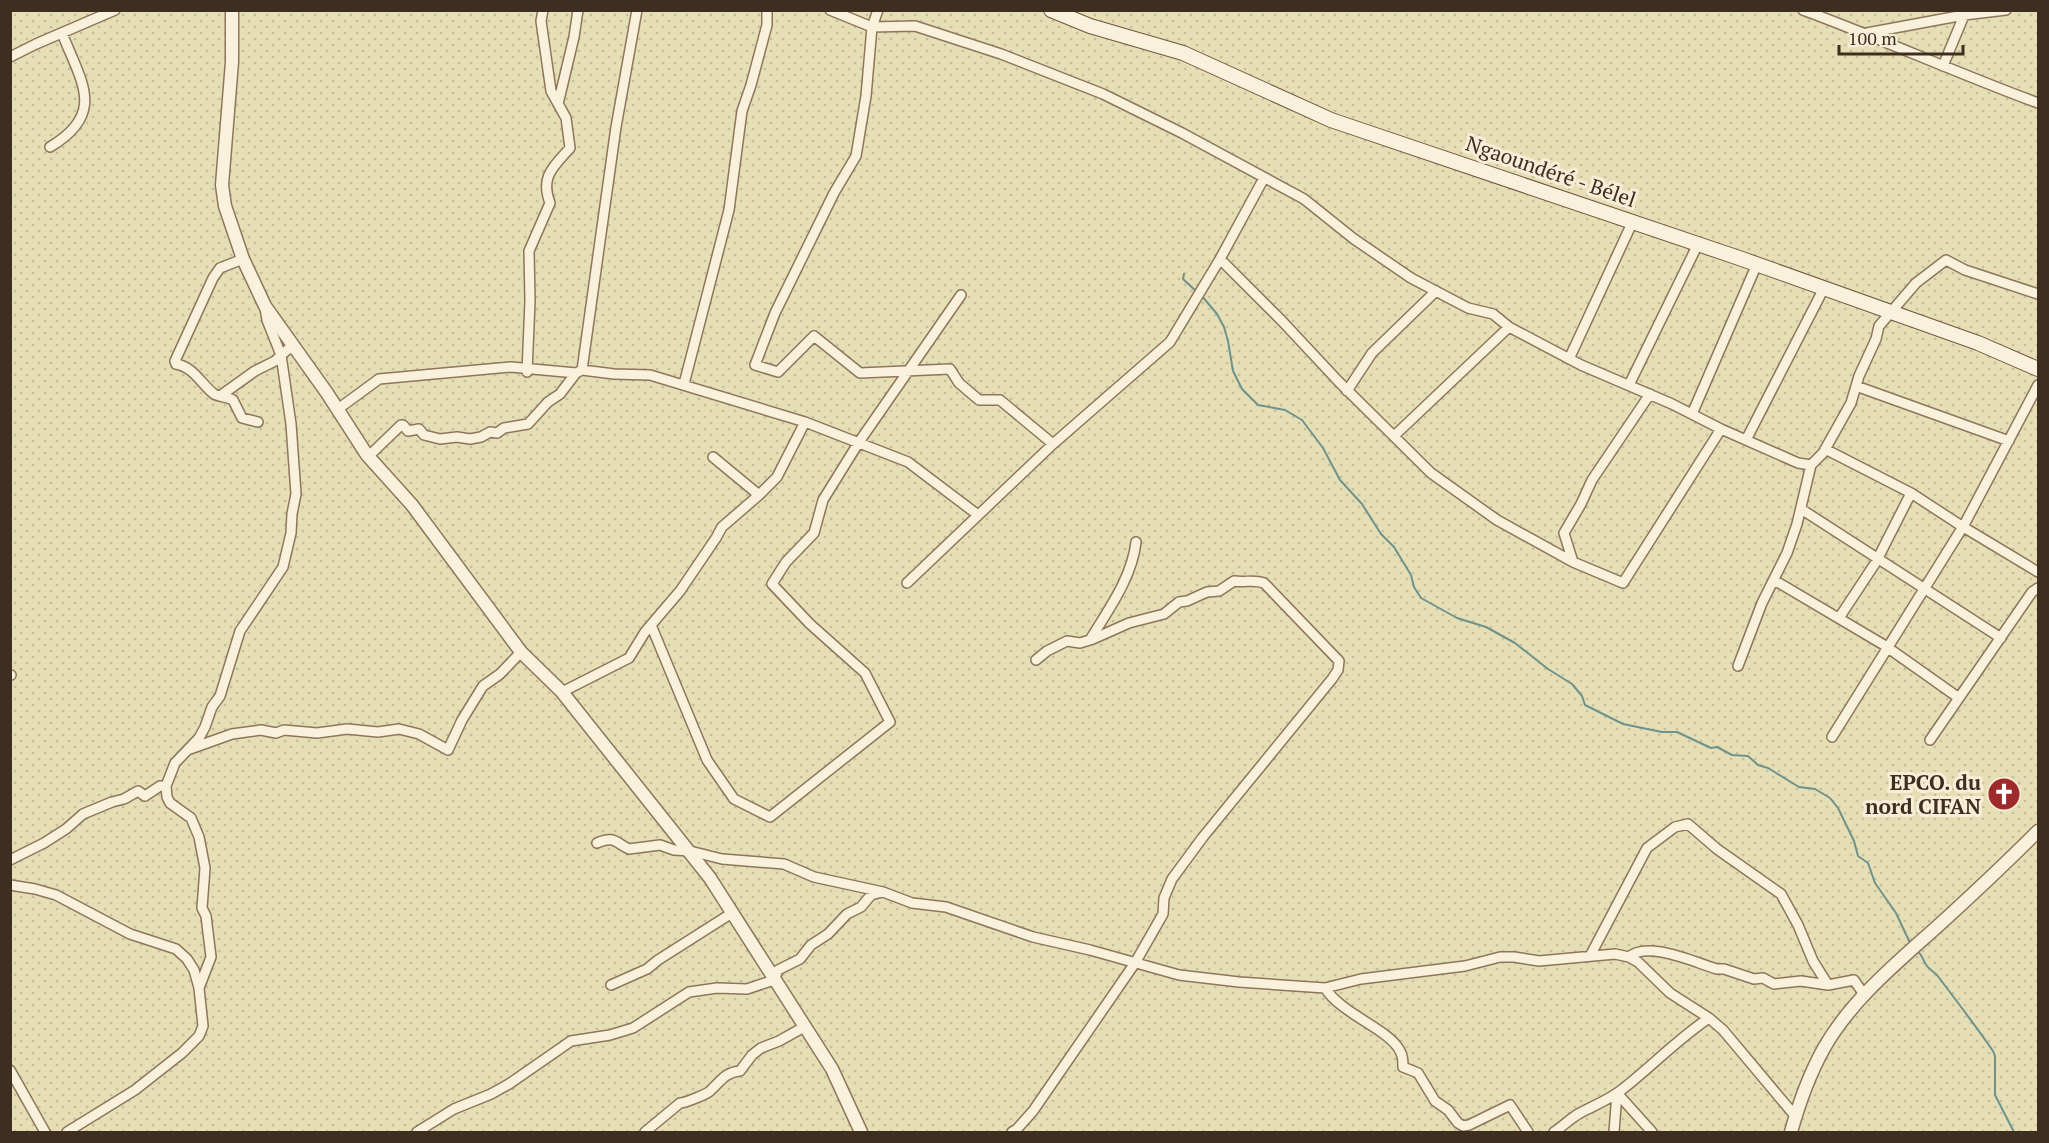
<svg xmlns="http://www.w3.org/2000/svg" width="2049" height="1143" font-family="'PT Serif',serif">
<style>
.farmland{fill:url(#farmland-dots)}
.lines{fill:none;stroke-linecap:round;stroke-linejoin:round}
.stream{stroke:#6f938a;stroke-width:2}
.minor-casing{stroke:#8d765c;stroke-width:12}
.tertiary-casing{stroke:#8d765c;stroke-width:15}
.secondary-casing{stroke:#6f573f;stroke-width:16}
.minor{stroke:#faf1dc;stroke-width:9}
.tertiary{stroke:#faf1dc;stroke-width:12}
.secondary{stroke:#faf1dc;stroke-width:14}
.labels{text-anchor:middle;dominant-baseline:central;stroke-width:6;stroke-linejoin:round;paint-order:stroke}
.street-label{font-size:21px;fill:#3d2e20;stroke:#f7eed8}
.poi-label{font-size:21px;font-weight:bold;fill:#3d2e20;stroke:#f7eed8;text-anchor:end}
</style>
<defs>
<pattern id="farmland-dots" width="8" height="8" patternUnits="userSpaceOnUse" patternTransform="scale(1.5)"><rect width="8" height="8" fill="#e6deb5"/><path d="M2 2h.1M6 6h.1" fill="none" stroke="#c6bf9b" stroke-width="1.8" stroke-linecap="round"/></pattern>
</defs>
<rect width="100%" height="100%" fill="#f0e4c8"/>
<!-- farmland -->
<path class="farmland" d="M11,11h2027v1121h-2027z"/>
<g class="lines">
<!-- stream -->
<path class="stream" d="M1184,274l-1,5 14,13
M1201,295l16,19 7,13 4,14 5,30 9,18 16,16 27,5 17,10 21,28 17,32 22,24 19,30 13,13 17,28 3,12 7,11 36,20 29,9 29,16 33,26 24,15 10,12 3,9 38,19 39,8h15l34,16 6,-1 15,8 16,1 10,9 10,3 31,19 16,2 15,9 8,10 16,33 4,15 10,7 7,20 21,30 15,32
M1917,951c6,4 6,10 10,15 3,4 7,6 10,9 19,25 38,50 56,76l2,5v39l19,37"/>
<defs>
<path id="minor" d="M830,10l42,17 43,-1 86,28 102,40 79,39 122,66 50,40 57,39 57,30 25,6 16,13 72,38 91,39 49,25 77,34 13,2
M878,10l-6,17 -6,69 -10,60 -22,37 -59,120 -20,52 23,7 36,-36 46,37 90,-4 9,14 20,17h21l53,44 -146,139
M1803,10c79,29 156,64 235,93
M1867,33l97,-18 42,-5
M10,57l26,-13 79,-34
M1943,66l22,-53
M558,104l16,-67 4,-27
M50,147c57,-34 31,-65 12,-114
M243,259l-23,9 -7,10 -38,83 1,3c18,3 25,20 38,30 5,3 14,3 19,6l9,18 16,4
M1220,259l62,62 57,61 92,91 66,47 76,42 50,21 98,-154
M1569,359l64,-138
M582,370l34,-243 21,-117
M527,372l3,-71 -1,-50 21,-48c-10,-26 3,-36 20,-55l-4,-30 -15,-27 -10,-70 2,-11
M684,384l45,-174 13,-99 9,-26 16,-60v-15
M1629,385l69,-141
M1856,386l153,55
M1347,391l25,-38 64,-62
M220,396l35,-25 20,-10 12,-11 7,-3
M338,409l41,-30 132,-12 65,6
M1692,414l65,-150
M1394,436l115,-109
M1746,440l78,-152
M1053,444l117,-102 50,-83 44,-81
M1825,449l86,44 49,32 78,47
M367,455l6,-3 28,-27h2l5,6 11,-2 5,6 16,4 17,-2 13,2 11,-2 9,-5 7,1 7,-5 24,-4 20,-22 12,-8 16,-21 6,-3 32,4 36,1 155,47 103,40 70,53
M759,495l18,-18 28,-55
M1801,509l200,129
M1573,562l-9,-29 17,-29 11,-24 58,-86
M1774,580l110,65 75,53
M1839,618l37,-56 35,-69
M651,625l56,135 27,39 36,18 120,-95 -25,-49 -55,-49 -38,-40 14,-22 28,-29 9,-33 36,-58 102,-147
M1090,640c18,-30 42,-62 46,-98
M1738,666l24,-63 25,-50 10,-29 14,-59 12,-12 28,-50 8,-27 17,-37 3,-13 37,-43 30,-23 19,10 73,24
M10,675h1
M562,692l67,-34 16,-26 35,-41 36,-53 6,-11 37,-32 -46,-38
M1832,737l132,-212 74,-140
M1930,740l102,-148 6,-4
M190,749l42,-15 29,-4 15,3 8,-3 33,3 30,-4 31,3 21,-3 20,5 29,16 14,-30 21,-34 17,-12 21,-22
M597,843c17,-8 19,0 32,6l31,-4 14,5 16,1 32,8 62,5 30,13 69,15 29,11 34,4 87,30 57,13 89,25 60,7 86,6 36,-9 104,-13 35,-9h14l25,4 76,-7 14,3 9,5 32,31 39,25 14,12 73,87
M10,860l34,-17 22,-14 17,-15 29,-12 12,-3 14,-8 7,5 15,-10h6
M10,885l25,4 21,6 74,39 46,15 11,10 7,11 5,18
M1590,956l57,-108 28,-21 13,-3 29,25 64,45 17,31 15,36 15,24 26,-5 11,16
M1629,957c18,-17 67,6 88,12h7l30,10 9,-1 11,6 27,-3 27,4
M611,985l36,-16 11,-9 74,-47
M1325,988c17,27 67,42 76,65 2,4 2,10 2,14l15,6 17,28 13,9 10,13 5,3 6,-1 41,-20 18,27
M10,1070l35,62
M67,1132l68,-42 47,-37 17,-17 4,-10 -4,-38 12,-31 -5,-41 -4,-8 3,-40 -6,-31 -8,-19 -21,-15 -3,-6 -1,-11 9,-23 24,-25 6,-11 7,-20 8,-11 20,-65 43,-64 8,-34 1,-19 4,-20 -5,-70 -10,-69 -14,-35 -2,-12
M417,1132l37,-23 37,-15 18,-10 62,-43 39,-6 23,-7 56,-36 28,-4 30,1 27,-9 4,-10 22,-11 11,-14 17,-11 19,-20 14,-7 10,-12 11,-3
M645,1132l35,-29c5,0 27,-9 30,-12 10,-9 15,-19 30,-20l12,-16 9,-7 18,-7 25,-14
M1012,1132l5,-3 16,-18 102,-148 28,-49 1,-16 8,-19 31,-42 129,-158 6,-9 1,-9 -75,-78c-11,-4 -19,0 -30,-2l-15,10 -12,1 -20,9 -8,1 -15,12 -35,9 -36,16 -13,4 -13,-2 -20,10 -11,9
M1554,1132c9,-6 17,-14 26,-19 15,-8 31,-14 44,-25 29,-23 55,-50 85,-70
M1614,1132l3,-39 35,39"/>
<path id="tertiary" d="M232,10v52l-10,123 3,21 18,53 22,47 62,87 40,62 45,50 109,147 41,40 148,186 122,191 29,63
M1791,1132c8,-29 18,-57 33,-84 27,-48 75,-87 115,-123 34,-31 67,-62 99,-94"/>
<path id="secondary" d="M1051,10l39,16 93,27 148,67 411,139 236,84 60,26"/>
</defs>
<!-- minor casing -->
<use href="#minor" class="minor-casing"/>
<!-- tertiary casing -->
<use href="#tertiary" class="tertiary-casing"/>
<!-- secondary casing -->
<use href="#secondary" class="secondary-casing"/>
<!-- minor -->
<use href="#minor" class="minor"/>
<!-- tertiary -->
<use href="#tertiary" class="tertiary"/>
<!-- secondary -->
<use href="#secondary" class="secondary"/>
</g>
<!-- icons -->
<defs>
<symbol id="church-disc" viewBox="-11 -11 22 22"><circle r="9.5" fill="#9e2a2b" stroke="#f7eed8"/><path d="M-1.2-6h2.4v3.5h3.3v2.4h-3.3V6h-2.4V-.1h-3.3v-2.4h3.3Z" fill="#fff"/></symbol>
</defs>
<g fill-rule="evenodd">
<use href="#church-disc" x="1985" y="775" width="38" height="38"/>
</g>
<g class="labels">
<!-- street labels -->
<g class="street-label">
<text transform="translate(1551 171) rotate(19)">Ngaoundéré - Bélel</text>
</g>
<!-- poi labels -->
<g class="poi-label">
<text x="1981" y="782">EPCO. du<tspan x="1981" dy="24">nord CIFAN</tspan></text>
</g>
</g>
<!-- border -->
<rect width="2049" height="1143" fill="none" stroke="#3d2e20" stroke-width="24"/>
<!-- scale -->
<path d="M1839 45v9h124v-9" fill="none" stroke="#3d2e20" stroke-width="3"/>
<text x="1848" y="45" font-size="18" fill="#3d2e20" stroke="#f7eed8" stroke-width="4.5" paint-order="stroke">100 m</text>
</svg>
